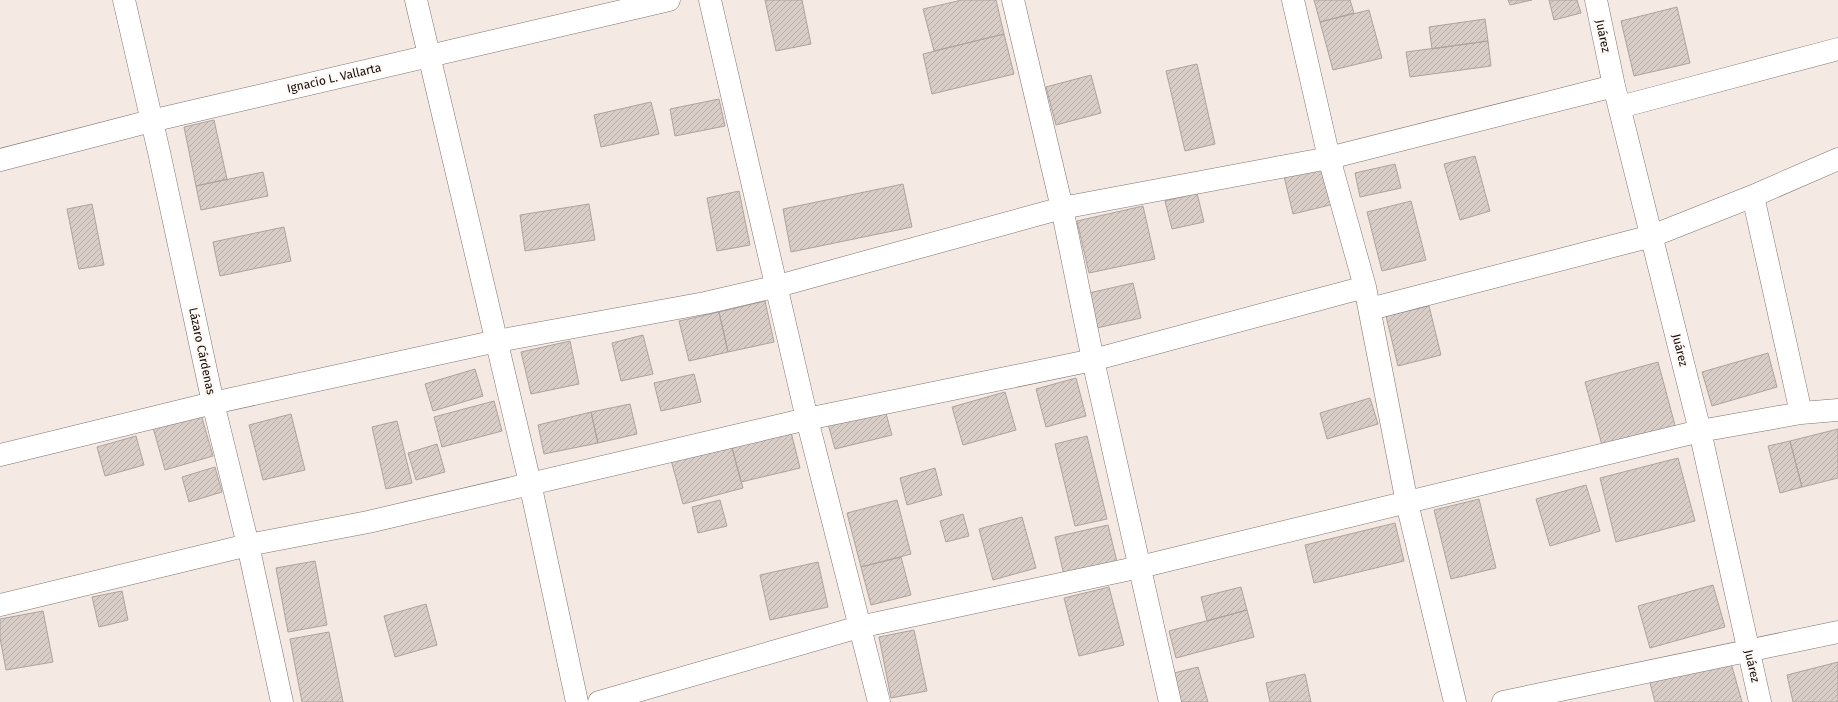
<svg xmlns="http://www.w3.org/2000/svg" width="1838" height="702" font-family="'Fira Sans',sans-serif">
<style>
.building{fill:url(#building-hatch);stroke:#aea39d}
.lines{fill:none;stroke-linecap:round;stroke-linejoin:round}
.street-casing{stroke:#7e746f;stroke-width:23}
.street{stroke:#fff;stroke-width:22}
.labels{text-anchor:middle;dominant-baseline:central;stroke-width:4;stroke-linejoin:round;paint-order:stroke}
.street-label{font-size:12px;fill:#110d0b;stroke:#fff8f4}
</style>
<defs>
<pattern id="building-hatch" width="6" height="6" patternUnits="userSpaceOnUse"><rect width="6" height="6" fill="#d9cdc8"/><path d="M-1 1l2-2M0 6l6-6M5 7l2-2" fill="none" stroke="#b9afaa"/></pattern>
</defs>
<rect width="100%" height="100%" fill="#f5e9e3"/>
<!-- building -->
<path class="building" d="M765,0h37l9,44 -35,7z
M962,0h34l8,34 -70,17 -11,-42z
M1314,0h36l4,13 -34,9z
M1508,0h24l-22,5z
M1549,0h28l4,13 -27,7z
M1677,7l13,56 -56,13 -13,-55z
M1369,10l13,48 -49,12 -13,-48z
M1485,19l3,22 -56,8 -3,-22z
M1004,34l10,40 -82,20 -9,-40z
M1488,41l3,25 -81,11 -4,-25z
M1197,64l18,80 -30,7 -19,-80z
M1091,75l10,38 -45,12 -10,-38z
M719,99l6,27 -50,10 -5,-27z
M651,102l8,32 -58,13 -7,-32z
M214,120l13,59 -31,7 -12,-59z
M1475,156l15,55 -30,9 -16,-56z
M1325,162l9,42 -41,10 -10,-42z
M1395,164l6,24 -41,9 -5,-24z
M263,172l5,24 -67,14 -5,-24z
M903,184l9,43 -121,25 -8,-43z
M739,191l11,54 -33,6 -10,-53z
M1197,193l7,29 -32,7 -7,-28z
M1411,201l15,59 -44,11 -15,-59z
M92,204l12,61 -25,4 -12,-60z
M589,204l6,36 -70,11 -5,-36z
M1143,206l12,53 -66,14 -12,-52z
M284,227l7,34 -71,15 -7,-34z
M1133,283l8,35 -44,10 -8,-35z
M765,301l9,41 -46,10 -9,-40z
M1429,306l12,49 -43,11 -12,-50z
M719,312l9,40 -39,9 -10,-40z
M643,335l10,39 -32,7 -9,-38z
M570,341l9,43 -48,10 -10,-42z
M1768,353l9,34 -65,19 -10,-34z
M1658,362l18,67 -73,20 -18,-67z
M475,369l8,27 -50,15 -8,-27z
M694,374l7,28 -40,9 -7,-28z
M1076,378l10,38 -40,11 -10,-38z
M1005,392l11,38 -53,15 -11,-38z
M1370,398l8,26 -51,15 -7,-26z
M494,401l8,30 -60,16 -8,-30z
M630,404l7,30 -39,9 -7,-31z
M885,410l7,25 -57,14 -7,-25z
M200,411l13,45 -48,14 -13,-46z
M591,412l7,31 -54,11 -6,-29z
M291,414l14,56 -42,10 -14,-55z
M397,421l15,62 -26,6 -14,-62z
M790,428l10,40 -59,14 -10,-38z
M1838,429v49l-36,9 -12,-46z
M136,436l8,29 -39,11 -8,-29z
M1087,436l20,83 -32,7 -20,-82z
M1790,441l12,46 -22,6 -12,-47z
M437,444l8,28 -29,8 -8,-27z
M731,444l12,44 -60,16 -12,-44z
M1678,458l17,63 -79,21 -16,-64z
M215,467l7,25 -33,10 -7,-25z
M935,468l7,27 -35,10 -7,-27z
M1586,485l14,46 -50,15 -14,-47z
M1479,499l17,69 -45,11 -17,-69z
M720,500l7,26 -29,7 -6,-26z
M897,500l14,54 -50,13 -14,-54z
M963,514l6,22 -23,6 -6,-21z
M1022,517l14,51 -43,12 -14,-51z
M1395,523l9,38 -90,22 -9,-38z
M1108,525l9,37 -53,13 -9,-38z
M901,557l10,38 -40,10 -10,-38z
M315,561l12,64 -39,7 -12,-64z
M818,562l10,45 -58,13 -10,-45z
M1713,585l12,42 -75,21 -12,-42z
M1109,587l15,58 -45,11 -15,-58z
M1241,587l6,23 -40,11 -6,-24z
M122,591l6,29 -29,7 -7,-30z
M426,604l11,41 -42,12 -11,-41z
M1247,610l7,27 -78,21 -7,-27z
M43,611l10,51 -47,8 -6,-32v-19z
M914,630l13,61 -36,7 -12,-61z
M329,632l14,70h-41l-12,-63z
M1729,656l13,46h-87l-6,-23z
M1838,662v40h-45l-6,-27z
M1198,667l10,35h-27l-7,-29z
M1305,674l6,28h-41l-4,-19z"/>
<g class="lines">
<defs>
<path id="street" d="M124,0l35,152 54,251 35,142 34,157
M416,0l114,483 47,219
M710,0l97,419 72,283
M1013,0l49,208 31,152 77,342
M1293,0l36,158 36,129 42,216 48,199
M1596,0l18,86 86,345 60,271
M1620,107l218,-58
M0,160l151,-39 518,-121
M1753,196l48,217
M1370,309l282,-73 101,-40 85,-37
M0,455l213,-52 284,-62 208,-38 73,-17 284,-78 267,-50 285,-72
M0,605l248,-60 120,-23 439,-103 286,-59 272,-73
M599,702l260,-75 281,-60 560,-136 101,-18 37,-3
M1503,702l335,-70"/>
</defs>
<!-- street casing -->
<use href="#street" class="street-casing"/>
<!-- street -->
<use href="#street" class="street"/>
</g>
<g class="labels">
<!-- street labels -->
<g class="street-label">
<text transform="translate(1603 36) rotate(78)">Juárez</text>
<text transform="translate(334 78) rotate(-13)">Ignacio L. Vallarta</text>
<text transform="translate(1680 350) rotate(76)">Juárez</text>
<text transform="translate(202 351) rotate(78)">Lázaro Cárdenas</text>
<text transform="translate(1752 666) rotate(77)">Juárez</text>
</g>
</g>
</svg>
